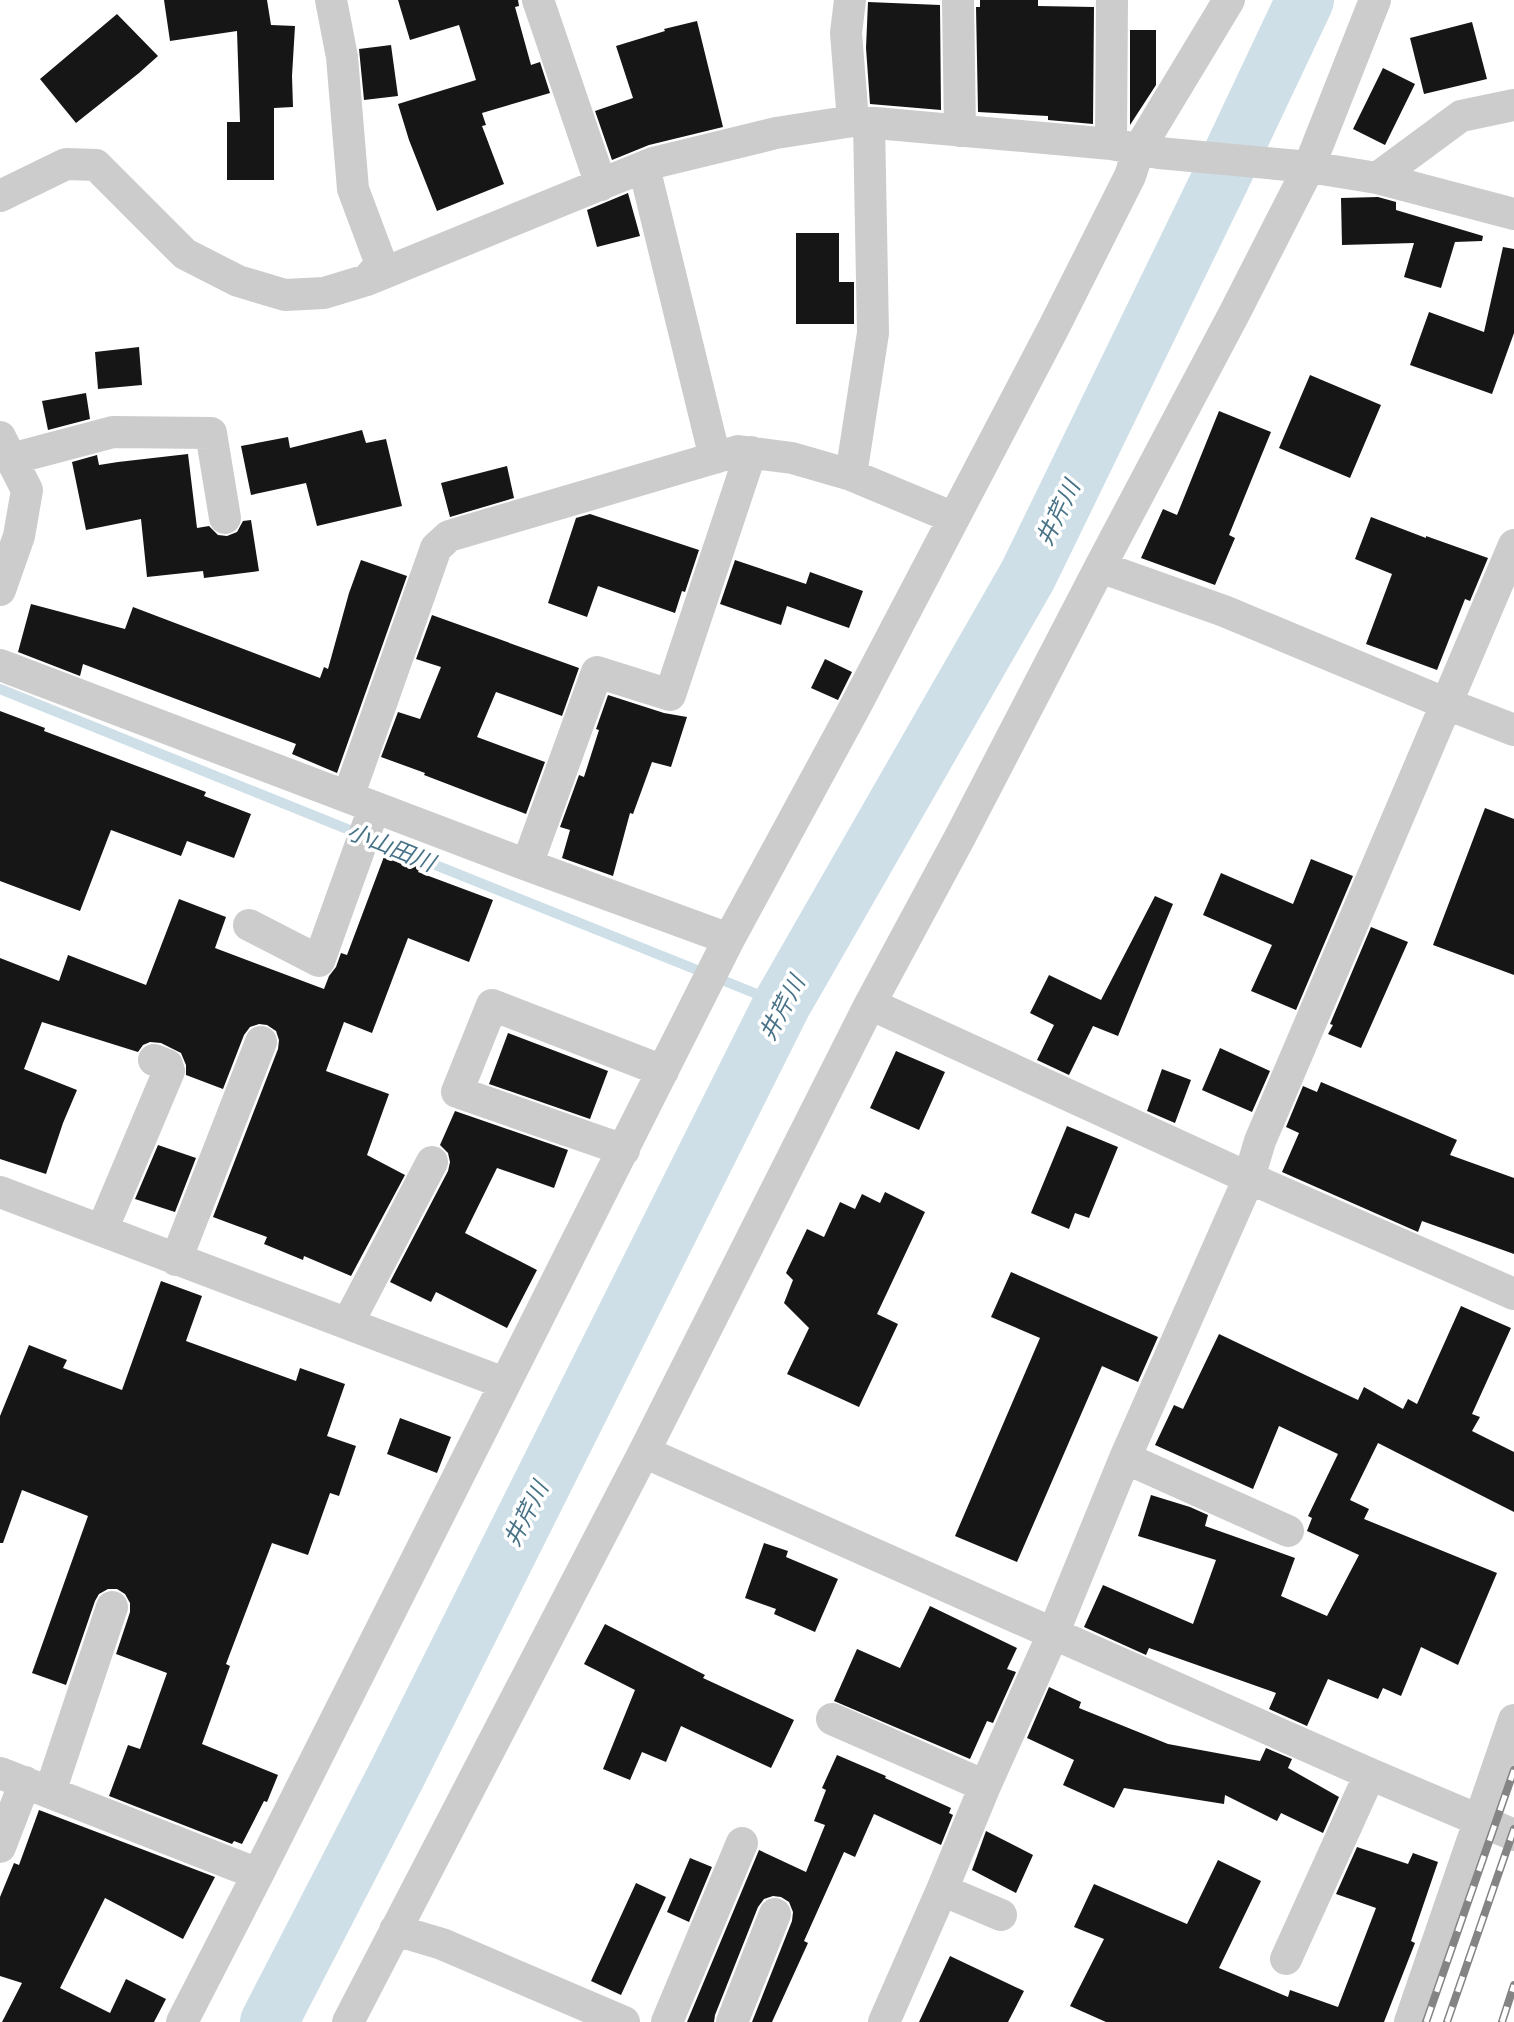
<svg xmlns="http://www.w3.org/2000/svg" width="1514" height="2022" font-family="'Fira Sans','Noto Sans JP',sans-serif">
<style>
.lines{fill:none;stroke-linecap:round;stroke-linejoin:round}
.stream{stroke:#cedfe8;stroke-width:10}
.river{stroke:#cedfe8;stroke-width:58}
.building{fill:#161616}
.street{stroke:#ccc;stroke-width:32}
.rail-casing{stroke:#848484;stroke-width:8}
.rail{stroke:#fff;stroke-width:5;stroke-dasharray:16;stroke-linecap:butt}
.labels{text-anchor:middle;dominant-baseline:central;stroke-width:7;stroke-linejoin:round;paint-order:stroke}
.water-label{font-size:23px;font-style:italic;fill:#477287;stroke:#fff}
</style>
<rect width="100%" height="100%" fill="#fff"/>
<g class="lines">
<!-- stream -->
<path class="stream" d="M0,689l399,161
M413,856l369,148"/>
<!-- river -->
<path class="river" d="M269,2022l128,-248 385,-770 246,-429 192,-395 85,-180"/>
</g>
<!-- building -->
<path class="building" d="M164,0h103l4,25 24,1 -3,50 1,31 -19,1v72h-47v-58h13l-3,-91 -67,10z
M398,0h120l1,6 -4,1 16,58 9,-3 10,31 -68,20 4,12 -4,1 22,58 -67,27 -28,-71 -11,-36 78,-24 -17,-55 -49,15z
M980,0h58v6l56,1 -1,117 -45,-4v-4l-70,-4 -2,-105h4z
M868,2l72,3 1,105 -71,-6 -4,-56z
M117,14l41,42 -19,17 -63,50 -36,-44z
M697,21l26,106 -74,18 -37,15 -17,-49 38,-13 -17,-52 49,-15 -1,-2z
M1472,22l15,57 -63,15 -14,-56z
M1130,30h26v55l-26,40z
M391,45l7,51 -34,4 -5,-51z
M1383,68l32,16 -30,61 -32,-16z
M628,193l12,43 -43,11 -10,-37z
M1378,197l18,5v8l87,26 -1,5 -27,1 -14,46 -37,-11 10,-34 -72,2 -1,-47z
M796,233h43v49h15v42h-58z
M1503,247l11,2v84l-22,61 -82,-29 19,-53 55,20z
M139,347l3,38 -44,4 -3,-37z
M1310,375l71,30 -31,73 -71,-30z
M86,393l4,26 -42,11 -6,-29z
M1219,411l52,21 -42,103 6,3 -20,47 -74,-27 22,-49 14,6z
M362,430l4,13 20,-4 16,67 -85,20 -11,-43 -55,12 -10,-49 47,-9 2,11z
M188,454l9,74 12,-2 9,9 9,1 10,-4 6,-11 8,-1 8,51 -55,7 -1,-7 -56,6 -6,-58 -55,11 -14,-68 25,-7 2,10 19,-3z
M507,466l7,32 -64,19 -9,-34z
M590,514l109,36 -14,42 -3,-1 -7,22 -77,-27 -11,31 -39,-14 28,-85z
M1371,517l55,21v-2l62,22 -18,43 -5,-2 -28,71 -71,-26 26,-70 -37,-15z
M361,560l46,16 -70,197 -45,-19 4,-10 -213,-80 -3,12 -62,-24 13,-48 94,25 8,-22 187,71 4,-11 4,2 21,-76z
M735,560l71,24 4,-12 53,19 -14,37 -62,-22 -6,19 -61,-21z
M432,615l147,53 -17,48 -66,-24 -19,45 68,25 -19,52 -102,-39 1,-2 -44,-16 17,-45 22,7 21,-52 -25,-8z
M825,659l27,13 -14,28 -27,-12z
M608,695l56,18 23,4 -16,50 -19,-5 -19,52 -3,-1 -17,63 -51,-18 8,-28 -10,-3 19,-52 5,2 15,-47 -3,-1z
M0,711l45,17 -1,3 162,61 -2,4 47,18 -17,44 -47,-17 -6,15 -70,-26 -31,81 -80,-30z
M1485,808l29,11v156l-81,-30z
M391,838l35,15 -8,19 75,28 -24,62 -61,-24 -36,95 -28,-11 -18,49 63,23 -22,61 38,20 -54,101 -47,-20 -1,4 -39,-16 3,-7 -54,-20 65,-168 1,-9 -3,-9 -9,-6 -8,-1 -9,3 -6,8 -21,54 -37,-14v-10l-5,-12 -20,-10 -11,-1 -7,3 -5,7 -96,-30 -18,47 53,21 -14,33 -17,51 -46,-15v-201l59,23 9,-26 78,30 33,-86 47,18 -11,31 109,41 5,-13 7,-9 5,-14 6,2z
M1311,859l42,17 -57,134 -45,-19 21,-46 -69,-30 18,-42 72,31z
M1155,896l18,8 -55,132 -25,-10 -24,49 -32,-15 17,-35 -24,-12 19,-38 52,25z
M1371,927l37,15 -47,106 -33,-14 5,-9 -3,-1z
M508,1033l100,38 -18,48 -101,-35z
M1220,1048l50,23 -18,41 -50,-22z
M896,1051l49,21 -26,58 -49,-22z
M1162,1069l29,11 -16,43 -28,-12z
M1321,1082l136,58 -7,15 64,23v76l-92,-33 -4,11 -136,-60 17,-39 -13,-6 17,-41 14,6z
M455,1111l113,39 -14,38 -57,-20 -32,65 72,37 -30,58 -71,-36 -5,10 -41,-20 58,-111 2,-9 -2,-9 -8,-8z
M1067,1126l51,21 -29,71 -14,-5 -6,16 -38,-16z
M158,1145l38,13 -21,54 -40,-13z
M885,1192l40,20 -48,102 21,10 -39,83 -72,-33 22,-46 -25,-25 9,-23 -7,-7 21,-44 17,8 16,-35 15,7 7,-15 18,9z
M1011,1272l147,65 -20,45 -36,-16 -85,196 -62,-26 85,-198 -49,-21z
M161,1281l41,15 -16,45 110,40 4,-13 45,16 -18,52 29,10 -17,50 -9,-3 -22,62 -36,-12 -46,121 4,2 -28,78 76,31 -11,27 -3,-1 -22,43 -8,-3 -2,3 -123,-48 19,-51 12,4 27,-76 -51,-19 14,-42v-9l-5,-9 -8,-5h-9l-9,5 -4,7 -29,84 -34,-12 56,-157 -66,-26 -19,53h-3v-127l29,-71 38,15 -4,8 59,22z
M1461,1306l50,22 -39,86 8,3 -8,14 42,21v60l-136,-69 -28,57 19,9 -5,10 133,54 -39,92 -37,-18 -20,49 -18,-8 -5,11 -50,-20 -21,47 -38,-17 7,-16 -127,-45 -3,7 -62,-28 19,-42 90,39 23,-64 -78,-24 13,-41 39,12 18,8 -3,11 90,32 -14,38 46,20 32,-61 -52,-24 5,-13 -4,-2 30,-62 -59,-28 -26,63 -98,-44 19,-40 9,4 36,-75 139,66 6,-13 39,22 5,-10 9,5z
M400,1418l51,19 -14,36 -50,-19z
M764,1543l24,8 -2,6 52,22 -23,53 -41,-18 2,-5 -31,-11z
M930,1606l87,42 -10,21 9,3 -23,51 -6,-2 -17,38 -136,-58 23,-52 43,19z
M605,1624l100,51 -2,3 91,42 -23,48 -90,-42 -15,36 -24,-10 -12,28 -27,-11 32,-79 -51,-26z
M1049,1687l32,15 -2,6 89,36 92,17 6,-13 26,11 -4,9 51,29 -16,36 -42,-20 -4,8 -52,-26 -1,9 -100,-16 -10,20 -51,-23 11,-25 -47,-22z
M837,1755l49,21 -1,2 66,30 -2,5 4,2 -12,30 -67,-31 -19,43 -11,-5 -40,89 4,2 -36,79h-20l40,-101 1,-9 -4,-10 -8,-5 -8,-1 -9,3 -6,8 -43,108 -1,7h-27l72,-172 47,22 19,-47 -11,-4 12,-31 -4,-2z
M39,1810l176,67 -32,62 -78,-41 -45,90 50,25 16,-34 40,20 -12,23h-152l20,-39 -22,-7v-79l14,-34 5,2z
M986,1831l47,24 -17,38 -44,-23z
M1357,1847l51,17 5,-11 25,9 -27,79 4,2 -31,79h-278l-36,-16 34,-67 -30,-12 20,-43 93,40 31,-64 43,21 -42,87 69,29 2,-7 48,17 38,-99 -40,-14z
M690,1858l22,9 -23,55 -22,-10z
M636,1883l30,14 -45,98 -30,-14z
M950,1956l74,35 -16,31h-89z"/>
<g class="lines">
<!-- street -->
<path class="street" d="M331,0l11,57 11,132 28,75 -14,16
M538,0l63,185
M850,0l-4,33 7,88
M958,0l2,131
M1111,144l1,-144
M644,167l71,291
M1377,178l84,-62 53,-11
M0,196l66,-32 30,1 89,89 53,27 47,14 39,-2 43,-13 286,-117 123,-30 77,-12 258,23 48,9 150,14 68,11 137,36
M0,437l27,53 -8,46 -19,54
M11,459l102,-27 98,1 14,85
M851,475l22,-142 -4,-210
M1100,567l124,44 223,93 67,26
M0,665l527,200 202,74
M348,797l88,-249 13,-12 289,-85 54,7 59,17 103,43
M527,865l70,-193 73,23 81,-243
M249,925l70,36 55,-153
M870,1004l379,174 265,116
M624,1150l-167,-58 35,-87 171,66
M0,1192l504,191
M102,1230l67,-159 -2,-6 -13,-5
M176,1260l85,-218
M348,1323l84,-161
M644,1452l726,322 144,61
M1125,1458l163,73
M832,1719l153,67
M0,1773l258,101
M50,1792l62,-185
M0,1847l25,-65
M942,1890l59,25
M395,1930l47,14 182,78
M1286,1959l84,-185
M182,2022l76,-148 471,-935 127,-234 198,-378 76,-151 9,-27 90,-149
M348,2022l296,-570 226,-448 90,-167 140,-270 135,-255 74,-145 66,-167
M667,2022l75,-179
M732,2022l43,-108
M884,2022l58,-132 43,-104 68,-152 72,-176 124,-280 11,-37 254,-596
M1410,2022l104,-302"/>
<defs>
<path id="rail" d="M1426,2022l88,-252
M1447,2022l67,-193
M1502,2022l12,-37"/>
</defs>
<!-- rail casing -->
<use href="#rail" class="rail-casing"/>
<!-- rail -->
<use href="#rail" class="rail"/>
</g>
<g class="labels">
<!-- water labels -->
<g class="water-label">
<text transform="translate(1058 513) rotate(-64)">井芹川</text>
<text transform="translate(391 847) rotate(22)">小山田川</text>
<text transform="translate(782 1008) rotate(-62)">井芹川</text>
<text transform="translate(526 1514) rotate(-63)">井芹川</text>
</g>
</g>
</svg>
